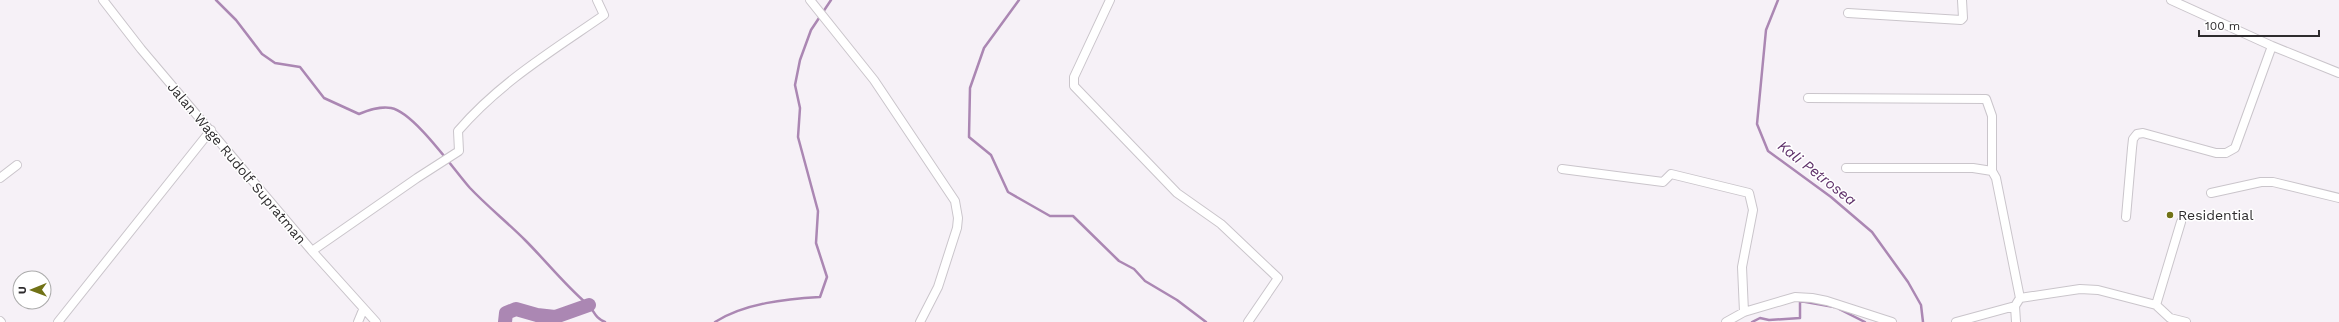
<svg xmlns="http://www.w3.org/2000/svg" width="2339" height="322" font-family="'Work Sans',sans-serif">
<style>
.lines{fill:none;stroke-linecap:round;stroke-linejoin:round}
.stream{stroke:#ab87b3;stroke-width:2.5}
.river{stroke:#ab87b3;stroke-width:14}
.minor-casing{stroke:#cac5cb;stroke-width:10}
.minor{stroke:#fff;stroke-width:8}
.poi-dot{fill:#717216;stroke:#fff;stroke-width:1.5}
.labels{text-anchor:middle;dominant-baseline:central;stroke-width:3;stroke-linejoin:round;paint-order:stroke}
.street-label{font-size:14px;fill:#2e2c2e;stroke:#fff}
.poi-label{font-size:14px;fill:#2e2c2e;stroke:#fff;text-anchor:start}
.water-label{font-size:15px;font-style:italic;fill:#5f316a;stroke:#fff}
</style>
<rect width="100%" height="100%" fill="#f6f1f7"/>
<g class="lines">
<!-- stream -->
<path class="stream" d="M216,0l20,20 26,34 13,9 25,4 24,31 35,16c10,-4 21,-8 32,-6 23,4 63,62 79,80 17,18 37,34 55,52 21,21 39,44 61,63 9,7 7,14 19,19
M1019,0l-35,48 -14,40 -1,49 22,18 17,37 42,24h23l46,45 15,8 11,12 32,19 29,22
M1778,0l-12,30 -9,94 11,27 63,46 41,35 36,50 13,23 2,17
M1839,309l26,13
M715,322c30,-19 71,-23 105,-25l7,-20 -11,-34 2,-32 -20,-74 2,-29 -5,-23 5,-25 11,-30 20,-30
M1752,322l8,-4 9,2 31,-2v-17l34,6"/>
<!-- river -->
<path class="river" d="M505,322l1,-9 10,-4 21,6 18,2 34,-12"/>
<defs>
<path id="minor" d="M103,0l38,49 171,202 64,71
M810,0l64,80 81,121 3,17 -1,10 -19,59 -18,35
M1110,0l-36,77v9l103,107 44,31 57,54 -30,44
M2171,0l101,46 67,27
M1848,13l113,7 2,-2 -1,-18
M1808,98l178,1 6,17v55
M1846,168h127l19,3 4,7 24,120
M1562,169l101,13 8,-8 78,19 4,17 -11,57 2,45
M0,178l17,-13
M2211,193l50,-11h12l66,16
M2126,217l6,-69 1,-9 4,-5 6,-1 73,20h10l9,-5 37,-102
M312,251l105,-73 42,-27 -1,-20c41,-48 94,-80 146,-116l-7,-15
M2156,305l25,-83
M2015,306l1,16
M0,321l1,1
M58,322l153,-192
M358,322l5,-12
M1726,322l18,-10 51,-15 17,1 15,3 65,21
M1956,322l59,-16 5,-8 60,-9 18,1 58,15 14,13 16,4"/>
</defs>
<!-- minor casing -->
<use href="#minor" class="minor-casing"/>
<!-- minor -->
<use href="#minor" class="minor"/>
</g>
<!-- markers -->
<circle class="poi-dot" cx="2170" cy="215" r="4"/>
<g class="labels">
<!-- street labels -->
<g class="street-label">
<text transform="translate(237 163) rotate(50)">Jalan Wage Rudolf Supratman</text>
</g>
<!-- poi labels -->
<g class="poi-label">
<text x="2178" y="215">Residential</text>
</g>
<!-- water labels -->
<g class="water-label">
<text transform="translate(1817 173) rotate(38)">Kali Petrosea</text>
</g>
</g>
<!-- north arrow -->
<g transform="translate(32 290) rotate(269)"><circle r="19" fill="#ffffff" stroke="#ababab"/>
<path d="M0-3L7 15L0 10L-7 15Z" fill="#717216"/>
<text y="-6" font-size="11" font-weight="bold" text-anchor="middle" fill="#2e2c2e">U</text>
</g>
<!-- scale -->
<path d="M2199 30v6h120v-6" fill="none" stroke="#2e2c2e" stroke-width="2"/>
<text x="2205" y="30" font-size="12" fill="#2e2c2e" stroke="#ffffff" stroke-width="3" paint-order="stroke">100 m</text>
</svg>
